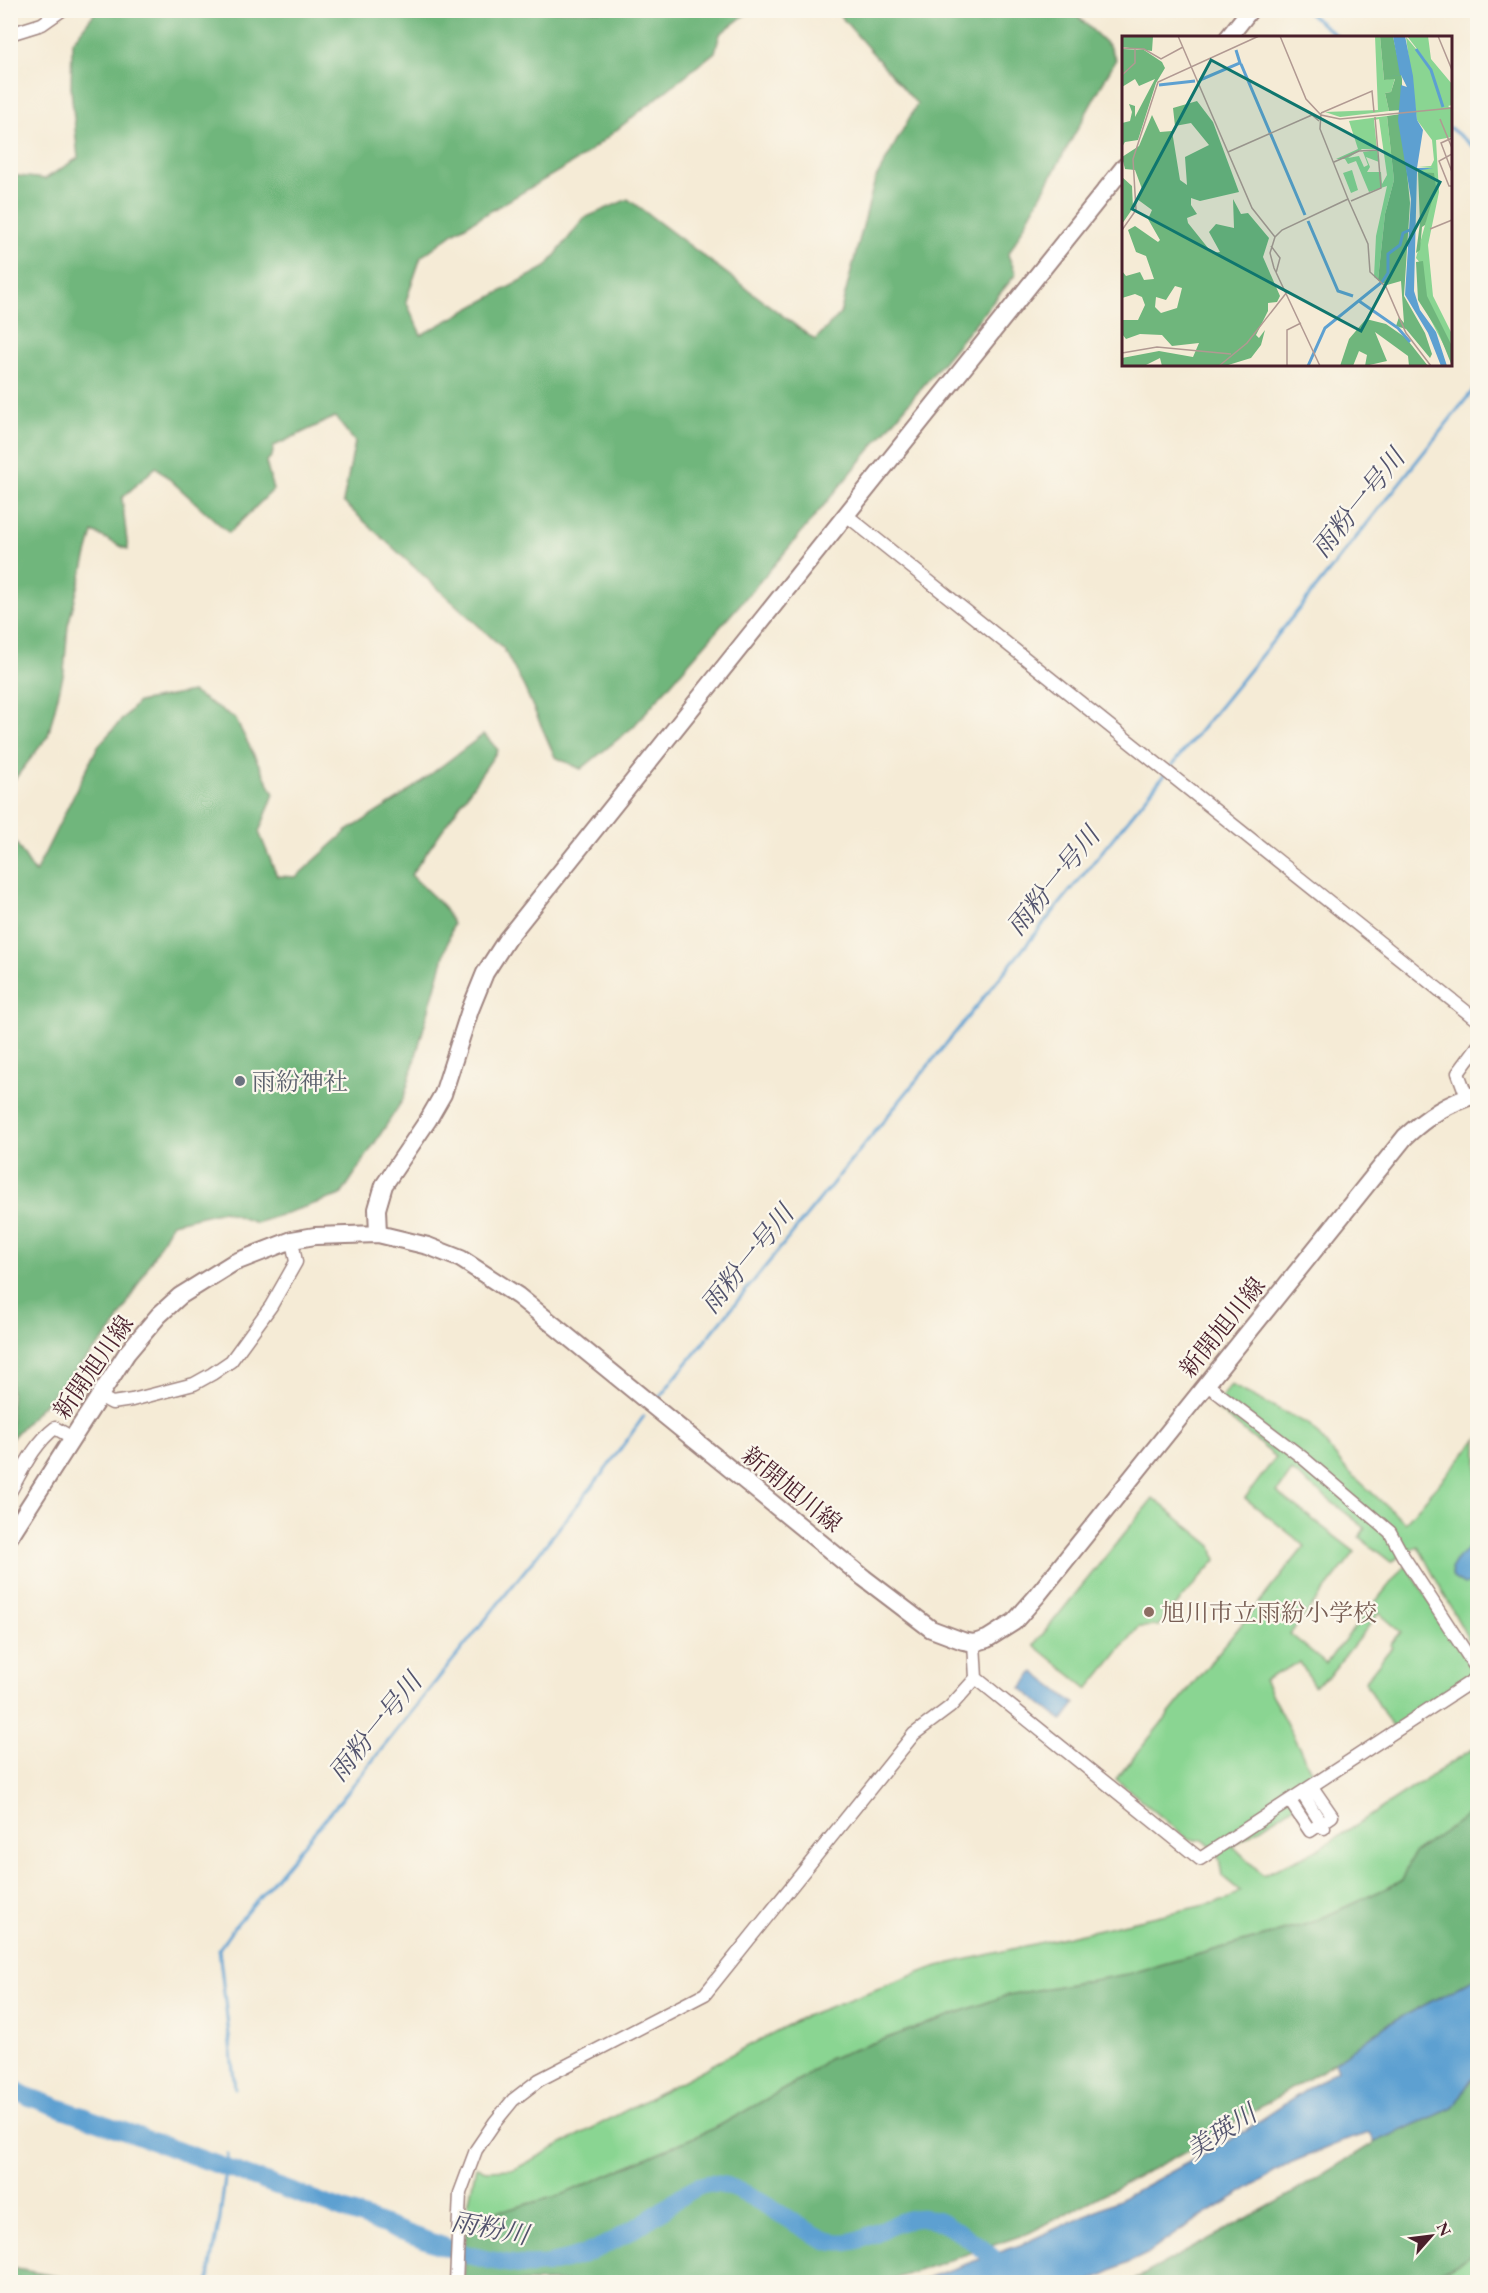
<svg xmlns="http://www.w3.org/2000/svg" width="1488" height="2293" font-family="'EB Garamond','Noto Serif JP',serif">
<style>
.green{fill:#8ad592;stroke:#6a7a5e;stroke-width:1.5}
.forest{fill:#6fb67c;stroke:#5c6a54;stroke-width:1.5}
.water{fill:#5da0d1;stroke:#54607e;stroke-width:1.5}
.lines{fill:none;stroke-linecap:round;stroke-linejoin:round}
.stream{stroke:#5da0d1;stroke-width:3}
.river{stroke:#5da0d1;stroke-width:18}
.street-casing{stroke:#a08580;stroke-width:15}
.secondary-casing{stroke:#a08580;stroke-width:20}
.street{stroke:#fff;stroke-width:12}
.secondary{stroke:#fff;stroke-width:16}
.worship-dot{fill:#6b7280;stroke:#fbf7ec;stroke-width:2}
.education-dot{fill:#8d6e63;stroke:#fbf7ec;stroke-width:2}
.labels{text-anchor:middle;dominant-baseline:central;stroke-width:4.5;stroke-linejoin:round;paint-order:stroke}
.worship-label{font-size:24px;fill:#5b616d;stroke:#fbf7ec;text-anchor:start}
.street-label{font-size:24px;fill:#4a1f2b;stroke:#fbf7ec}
.education-label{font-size:24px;fill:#785e54;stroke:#fbf7ec;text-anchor:start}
.water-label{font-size:26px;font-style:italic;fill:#52536d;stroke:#fbf7ec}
.inset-river{fill:none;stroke:#5da0d1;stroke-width:3}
.inset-road{fill:none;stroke:#b19992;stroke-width:1.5}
.view{fill:#0f766e;fill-opacity:0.15;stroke:#0f766e;stroke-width:3}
.inset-edge{fill:none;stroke:#4a1f2b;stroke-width:3}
</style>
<rect width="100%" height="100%" fill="#fbf7ec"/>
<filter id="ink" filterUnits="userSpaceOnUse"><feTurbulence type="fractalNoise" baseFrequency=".0167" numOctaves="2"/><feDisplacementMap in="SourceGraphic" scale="12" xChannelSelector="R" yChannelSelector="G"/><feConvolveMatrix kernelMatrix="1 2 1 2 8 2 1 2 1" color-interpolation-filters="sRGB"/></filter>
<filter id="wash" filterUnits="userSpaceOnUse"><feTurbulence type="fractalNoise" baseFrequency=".008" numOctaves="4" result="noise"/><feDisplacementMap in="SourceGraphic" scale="24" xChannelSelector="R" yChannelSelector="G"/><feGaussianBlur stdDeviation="1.35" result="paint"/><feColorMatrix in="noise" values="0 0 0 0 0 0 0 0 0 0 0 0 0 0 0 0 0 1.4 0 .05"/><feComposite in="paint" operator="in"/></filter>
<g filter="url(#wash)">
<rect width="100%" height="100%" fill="#f5ebd6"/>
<!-- green -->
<path class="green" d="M1231,1385l79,40 36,44 59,54 72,-84v217l-59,-110 -27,16 -32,-25 6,-9 -73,-57 -15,21 78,60 -65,82 36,29 75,-93 6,-4 67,105 -2,7 -79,51 -28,-48 27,-34 -2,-2 11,-13 -22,-19 -51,64 -14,9 -14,-24 -36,18 56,108 -87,58 30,29 56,-26 158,-103v63l-63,44 -12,28 -91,42 -183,51 -120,21 -180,64 -26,20 -87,49 -151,66 -54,15 -44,6 10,-48 10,3 29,-1 290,-153 133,-50 289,-66 13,-9 -18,-15 -3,-18 -9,-12 -7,-6h-14l-73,-61 189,-233 -60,-48 31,-41 -62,-50z
M1153,1498l59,48 4,14 -58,66 -19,1 -51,62 -54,-44z
M1477,2252v30h-53z"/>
<!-- forest -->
<path class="forest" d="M97,10l653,1 -30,23 -5,18 -134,106 -126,74 -34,25 -15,44 15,34 125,-68 38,-49 44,-19 187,141 25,-26 35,-134 42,-76 -81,-93h236l37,35 7,13 -108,196 8,19 -235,283 -148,170 -52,42 -26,-12 -31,-70 -21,-39 -160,-146 12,-60 -20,-25 -61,29 -2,10 -6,6 7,28 -44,43 -73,-66 -34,31 6,52 -35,-18 -25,93 -4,47 -16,64 -37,48v-609l34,4 33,-21 -7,-69 1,-47z
M192,692l43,26 39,76 -15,38 18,44 19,1 51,-46 51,-32 86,-65 14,16 -87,125 32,31 10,18 -49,174 -63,97 -85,28 -33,-12 -51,12 -60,108 -101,108v-604l24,38 63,-127 40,-44z
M1477,1809v168l-90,48 -52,37 -135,82 -171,89 -144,49h-421l2,-67 44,-6 54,-15 151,-66 87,-49 26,-20 180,-64 120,-21 183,-51 91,-42 12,-28z
M1472,2078l6,10 -1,164 -53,30h-294l163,-89 82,-51 78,-34z
M10,2268h1l77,14h-77z"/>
<!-- water -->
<path class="water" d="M1477,1541v40l-13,4 -11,-7 -2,-9 7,-12z
M1034,1672l41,32 -13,17 -41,-33z
M1477,1977v97l-5,4 -19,30 -78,34 -5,-9 -29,9 -51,21 -108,66 -35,25 -59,28h-172l104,-37 105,-48 110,-60 103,-68 -3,-7 52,-37z"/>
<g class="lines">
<!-- stream -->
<path class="stream" d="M1305,10l34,28
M1450,128l28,22
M1169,769l147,-181 162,-204
M657,1400l508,-626
M235,2088l-16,-139 16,-23 106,-126 265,-331 38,-53
M208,2282l12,-64 8,-64"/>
<!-- river -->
<path class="river" d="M10,2086l14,9 441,159c19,5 38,10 58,11 48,3 95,-25 134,-51 15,-10 33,-28 51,-30 33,-4 85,43 118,56 38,14 72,-33 109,-20 27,10 50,31 71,49"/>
</g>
</g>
<g filter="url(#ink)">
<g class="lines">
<defs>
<path id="street" d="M10,34l32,-10 20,-14
M845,514l633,507
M1467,1097l-9,-24 20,-27
M1206,1384l97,74 87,74 13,24 75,115
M99,1396l13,7 20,-3 62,-16 18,-10 19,-13 40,-55 25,-44 -4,-22
M10,1492c13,-23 24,-48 45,-64l18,10
M976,1678l224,181 278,-182
M1302,1793l22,35
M1290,1801l20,30 22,-15 -20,-29
M456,2282l4,-89 16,-43 19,-28 18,-22 26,-20 166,-86 209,-260 36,-27 26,-29 -2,-35"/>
<path id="secondary" d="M1228,38l22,-28
M378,1234l-1,-25 7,-24 44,-65 15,-26 27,-84 15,-37 22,-34 617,-772
M10,1536l117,-183 32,-38 21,-19 53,-33 59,-23 23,-4 63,-2 50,12 33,13 57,37 346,282 67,51 32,12 11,2 13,-4 27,-17 22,-25 369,-460c23,-21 43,-34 73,-43"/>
</defs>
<!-- street casing -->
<use href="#street" class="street-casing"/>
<!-- secondary casing -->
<use href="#secondary" class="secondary-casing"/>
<!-- street -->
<use href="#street" class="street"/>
<!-- secondary -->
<use href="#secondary" class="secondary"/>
</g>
</g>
<!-- markers -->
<circle class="worship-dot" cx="240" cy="1081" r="6"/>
<circle class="education-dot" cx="1149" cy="1612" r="6"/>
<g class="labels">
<!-- worship labels -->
<g class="worship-label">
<text x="252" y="1081">雨紛神社</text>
</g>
<!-- street labels -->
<g class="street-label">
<text transform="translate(1222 1327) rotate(-51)">新開旭川線</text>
<text transform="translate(93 1367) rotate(-55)">新開旭川線</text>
<text transform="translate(792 1489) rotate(39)">新開旭川線</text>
</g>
<!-- education labels -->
<g class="education-label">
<text x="1161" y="1612">旭川市立雨紛小学校</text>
</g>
<!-- water labels -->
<g class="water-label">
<text transform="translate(1358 503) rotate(-51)">雨粉一号川</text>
<text transform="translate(1053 881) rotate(-51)">雨粉一号川</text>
<text transform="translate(747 1259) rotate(-51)">雨粉一号川</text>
<text transform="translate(375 1727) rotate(-51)">雨粉一号川</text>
<text transform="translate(1221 2132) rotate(-33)">美瑛川</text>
<text transform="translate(490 2228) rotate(11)">雨粉川</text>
</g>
</g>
<!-- overview -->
<g transform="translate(1122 36)">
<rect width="330" height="330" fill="#f5ebd6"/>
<path d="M253,0h5l4,44 11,-2 -4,14 -6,1 4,18 -49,6 -15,-5 53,-2zM285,0h21l3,23 21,25v21l-4,1 4,3v28l-16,3 3,52 -11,53 5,51 19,38v27l-29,-56 -2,-41 -5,-6 9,-33 5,-50 -13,-5 15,-2 -14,-1 13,-1 3,-6 -2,-20 -15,-20 -11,-83 21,25zM265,80l7,64 -9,34 -7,66 -4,-3 2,-41 11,-50 -18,6 -13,-31 -8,3 -3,-5h-9l22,-10 -9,-28zM257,83l8,56 -5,9 -1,-12h-14l3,-5 -4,-10 13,5 -2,-12 -14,2 5,13 -4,2 -5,-11 -11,2 14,-9h15l-3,-29zM230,134l6,20 -7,3 -8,-20z" fill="#8ad592" fill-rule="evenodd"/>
<path d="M0,0h31l-1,15 -30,-4zM258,0h13l9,43v31l-13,1 -4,-18 6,-1 4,-13 -11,1zM0,13l22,1 18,12 3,6 -9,15 -18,57 -13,2 -3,5v-24l8,-2 2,-9 -3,-8 6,2v11l20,-38 -16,7 -4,-7 -13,8zM75,65l16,21 26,70 -39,9 -9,-3v7l6,9 -10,4 1,5 24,30 8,-1 -11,-20 7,-8 18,4 -1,-29 8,15 7,-1 21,25 -6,19 17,39 -3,6 -9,1v8l-12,24 3,3 6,-8 -4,15 -10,13 -26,8h-63l-2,-8 -16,8h-22v-8l37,-7 34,6 6,-14 -27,3 -10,-11 -22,-1 -14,5 -4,-5v-14h16l7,-15 -3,-8 -7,-3 -13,4v-27l4,5 14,-4 4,8 10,-1 -8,-23 -10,-4 -8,-22 7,-4 23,16 2,-2 -12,-21 4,-9 -15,-11 5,-10 -7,-19 -10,-1 -3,-12 17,-11 13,-31 8,17 12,-1 8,49 7,5 -2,-28 24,-12 -18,-22 -16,3 -2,-18zM53,250l7,2 -5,20 -16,5 -6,-6 1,-10 10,3zM279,78l9,89 -6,93 21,37 7,21 -2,4 -24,-29 -10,-3 3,-9 5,6 -3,-42 -14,4 -9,-5 7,-66 9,-34 -7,-64zM296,136l16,1 2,14 -11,38 -3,2 -2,23 -4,3 4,-30zM0,141l10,9 1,22 -11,16zM301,225l4,35 25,50v20l-14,-35 -20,-31 -2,-38zM244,283l20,5 20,14 22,28h-19l-1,-10 -33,-24 12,29 -22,5 2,-11 -8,-4 -6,15h-13l9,-27z" fill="#6fb67c" fill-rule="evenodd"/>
<path d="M271,0h12l8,40 4,44 6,10 -6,38h16l-16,3 -3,120 6,19 16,22 11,34h-6l-13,-33 -23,-38 6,-96 -13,-78 3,-36 6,2 -6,-12 -16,2 15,-2z" fill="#5da0d1"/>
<path class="inset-river" d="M294,13l15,21 12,37M119,28l64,151M78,44l40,-17 -4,-13M37,49l36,-4M186,185l30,70 15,5M237,265l39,27 12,14M186,330l17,-38 57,-46 6,-9v-19l12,-9 3,-12 9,-4"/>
<path class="inset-road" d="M56,0l74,172 23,29M158,0l26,63 15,16 19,4 112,-11M316,0l14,34M0,12l22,1 17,10 22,-12M0,39l13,-12v-14M199,77l51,-22 2,21M318,83l12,29M330,102l-11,5 11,29M106,116l84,-37 7,6M330,118l-13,7 10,25h3M212,126l25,-11 19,-1M226,163l20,45 2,28 16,15 20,46 25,33M229,165l30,-13 -6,-71M308,193l22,-9M0,194l14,-20 -3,-51 25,-77 101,-46M149,210l9,12 -4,15M0,317l35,-6 74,7M97,330l28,-23 40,-51M165,330v-36l14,-7M198,330l-46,-98 -4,-15 5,-16 7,-7 66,-31 -28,-70 1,-16"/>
<path class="view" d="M89,24l229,122 -79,149 -229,-122z"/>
<rect width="330" height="330" class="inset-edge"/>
</g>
<!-- margin -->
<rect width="1488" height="2293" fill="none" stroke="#fbf7ec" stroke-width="36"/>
<!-- north arrow -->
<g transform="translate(1431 2236) rotate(62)" stroke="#fbf7ec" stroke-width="4.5" paint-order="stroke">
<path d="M0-4.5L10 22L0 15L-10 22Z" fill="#4a1f2b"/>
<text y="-9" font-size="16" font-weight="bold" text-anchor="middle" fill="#4a1f2b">N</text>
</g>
</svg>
